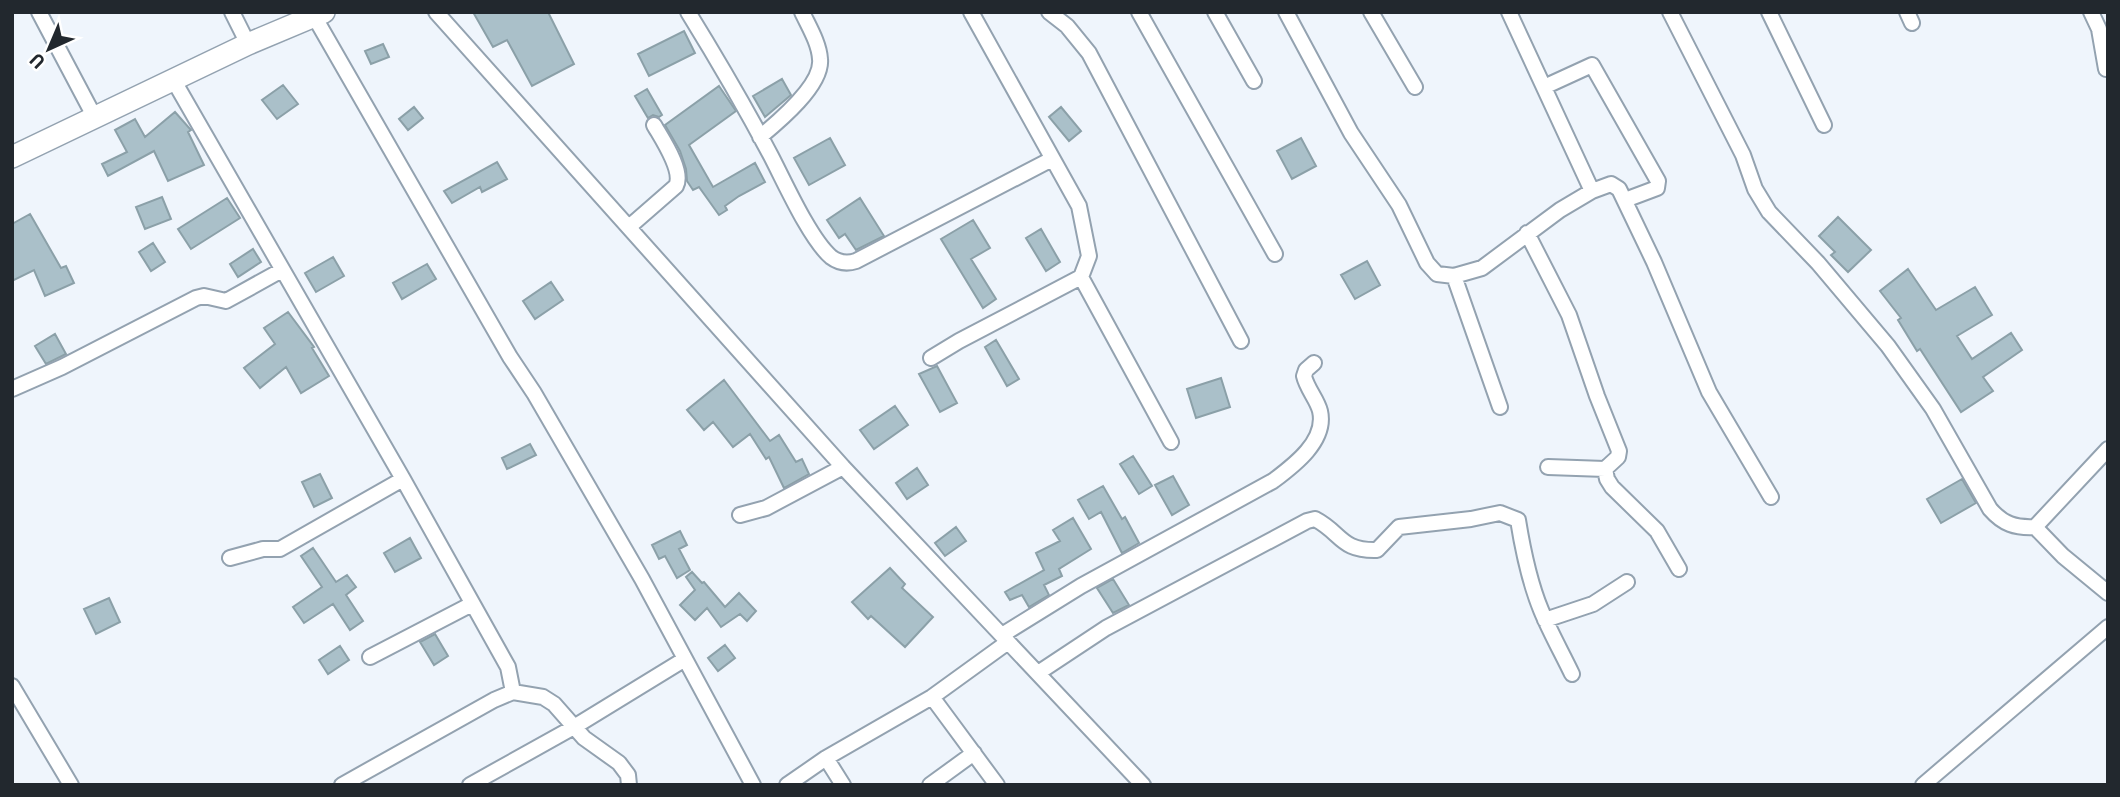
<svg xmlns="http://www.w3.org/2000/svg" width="2120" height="797" font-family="Barlow,sans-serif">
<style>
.building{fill:#aac0c9;stroke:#8ba0a8;stroke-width:2}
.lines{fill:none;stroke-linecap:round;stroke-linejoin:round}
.minor-casing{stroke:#93a2b0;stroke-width:18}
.secondary-casing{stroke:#93a2b0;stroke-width:24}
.minor{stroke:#fff;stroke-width:14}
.secondary{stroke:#fff;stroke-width:21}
</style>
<rect width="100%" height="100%" fill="#eff5fc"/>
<!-- building -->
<path class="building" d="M473,12h75l26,52 -42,22 -25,-46 -14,7z
M684,31l11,22 -46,23 -11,-22z
M383,44l6,13 -18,7 -6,-13z
M782,79l9,16 -26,22 -12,-21z
M283,85l15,19 -21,15 -15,-19z
M719,86l17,25 -47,34 24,42 42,-24 10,19 -26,14 -14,10 2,4 -8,5 -20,-28 -6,3 -6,-9 -1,-12 -6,-18 -15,-26z
M647,89l15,26 -3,2 -6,-2 -5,3 -13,-22z
M414,107l9,11 -15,12 -9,-11z
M1061,107l20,24 -12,10 -20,-24z
M175,112l16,18 -3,2 16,33 -36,16 -14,-30 -46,25 -6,-12 25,-12 -12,-22 20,-11 10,18z
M830,138l15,27 -36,20 -15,-27z
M1301,138l15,28 -24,13 -15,-28z
M497,162l10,17 -25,13 -2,-5 -28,16 -8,-12z
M162,197l9,22 -26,10 -9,-22z
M227,198l13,20 -49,31 -13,-20z
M860,198l24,38 -28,14 -11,-16 -6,4 -12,-18z
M30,214l31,54 5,-2 8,17 -29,13 -11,-26 -22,11v-57z
M1838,217l33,33 -23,22 -17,-17 4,-3 -16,-16z
M973,220l17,28 -19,11 25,40 -13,9 -42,-69z
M1041,229l19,33 -14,9 -20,-33z
M153,243l12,19 -14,9 -12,-19z
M253,249l8,13 -23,15 -8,-13z
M333,257l11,19 -28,16 -11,-19z
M1367,261l13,24 -25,14 -14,-24z
M427,264l9,15 -34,20 -9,-16z
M1908,269l28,41 39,-23 17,28 -35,21 15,23 39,-26 11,17 -39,27 10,14 -32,21 -41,-63 -3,2 -19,-31 3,-2 -21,-27z
M551,282l12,18 -28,19 -12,-18z
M288,312l26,35 -2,1 17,28 -28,17 -15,-26 -26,21 -16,-20 31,-24 -11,-16z
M55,334l11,20 -20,10 -11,-18z
M996,340l23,39 -12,7 -22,-39z
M937,366l20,37 -17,9 -21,-38z
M1221,378l9,29 -34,11 -9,-29z
M724,380l46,61 9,-6 17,27 6,-3 7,15 -25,14 -15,-31 -3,2 -16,-25 -17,13 -20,-25 -9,8 -17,-20z
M895,406l13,19 -34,24 -14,-19z
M530,444l6,11 -29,14 -5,-11z
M1133,456l19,30 -13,8 -19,-30z
M917,468l11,17 -21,14 -11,-16z
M320,474l12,24 -18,9 -12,-25z
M1173,476l16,29 -17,10 -17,-30z
M1962,479l14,24 -35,20 -14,-24z
M1103,486l19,33 3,-2 14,26 -17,10 -21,-41 -12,7 -11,-19z
M1073,518l18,31 -32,20 3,7 -18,9 5,10 -20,12 -7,-12 -12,5 -5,-8 39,-22 -8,-17 24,-12 -7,-11z
M956,527l10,14 -21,15 -10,-13z
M680,531l7,14 -8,4 11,21 -13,8 -12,-22 -6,3 -7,-14z
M410,538l11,20 -26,14 -11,-19z
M313,548l23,34 11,-7 9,12 -10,8 17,26 -13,9 -17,-26 -29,19 -11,-16 29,-20 -21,-31z
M890,568l15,16 -3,4 31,29 -28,30 -34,-31 -3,3 -16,-17z
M692,572l10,11 2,-1 21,25 14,-14 17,18 -9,10 -7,-7 -19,13 -14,-19 -12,12 -15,-15 15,-15 -9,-13z
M1113,579l16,26 -16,8 -16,-25z
M109,598l11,24 -24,12 -12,-25z
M435,634l13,22 -14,9 -14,-23z
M725,645l10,13 -17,13 -10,-13z
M340,646l9,14 -21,14 -9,-14z"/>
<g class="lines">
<defs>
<path id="minor" d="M39,12l55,104
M232,12l16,32
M436,12l407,455 300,318
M688,12c29,47 57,95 83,144 14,27 39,83 60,101 8,6 16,7 25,4l196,-102
M1049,12l18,14 22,27 152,288
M1139,12l136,242
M1215,12l39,69
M1286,12l65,121 48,72 28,58 10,11 17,2 28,-8 78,-58 32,-19 -83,-179
M1371,12l44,75
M1670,12l73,143 12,34 14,23 49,51 70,83 45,63 57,100c13,15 25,19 45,18l73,-78
M1769,12l55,113
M1907,12l5,11
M2091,12l8,17 7,40
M314,16l196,341 24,36 108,186 111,206
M174,81l229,398 105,188 5,25 -19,8 -152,85
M1544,87l48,-22 66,116 -1,7 -32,12
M760,137c18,-15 63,-52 60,-78 -1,-16 -11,-32 -18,-47
M1592,191l19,-7 8,5 35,73 55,130 62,105
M629,227l47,-41c8,-15 -14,-47 -22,-61
M1527,233l42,82 28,81 22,55 -1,6 -13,12
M1454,276l46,131
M1081,277l90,165
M931,358l28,-17 122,-64 8,-21 -10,-50 -108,-194
M12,389l50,-22 134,-69 8,-2 22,5 56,-31
M1548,467l57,2 2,10 5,8 45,44 22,38
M740,515l26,-7 77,-41
M2035,527l28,29 45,37
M230,558l33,-9h17l123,-70
M1545,620l48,-16 34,-22
M1002,635l79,-49 192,-105c20,-15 54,-40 47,-70 -3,-12 -13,-22 -16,-35l2,-6 8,-7
M370,657l102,-53
M1038,673l68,-45 201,-107 8,-2c27,14 25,32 62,31l22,-23 72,-8 29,-6 18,7c5,31 11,61 23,90 9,22 21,43 31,64
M12,686l59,99
M513,692l30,5 11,7 30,34 35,25 9,12 1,10
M932,697l65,88
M826,758l17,27
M470,785l104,-58 111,-68
M787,785l39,-27 106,-61 76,-55
M930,785l44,-32
M1923,785l185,-158"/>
<path id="secondary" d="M12,157l236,-113 76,-32"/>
</defs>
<!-- minor casing -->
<use href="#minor" class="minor-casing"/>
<!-- secondary casing -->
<use href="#secondary" class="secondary-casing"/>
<!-- minor -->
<use href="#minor" class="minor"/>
<!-- secondary -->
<use href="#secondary" class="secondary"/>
</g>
<!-- border -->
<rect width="2120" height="797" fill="none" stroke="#22282e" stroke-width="28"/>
<!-- north arrow -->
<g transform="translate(49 49) rotate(224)" stroke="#ffffff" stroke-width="5" paint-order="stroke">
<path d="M0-5L12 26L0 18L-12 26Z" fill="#22282e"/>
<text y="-10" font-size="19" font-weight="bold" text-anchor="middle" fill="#22282e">U</text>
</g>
</svg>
